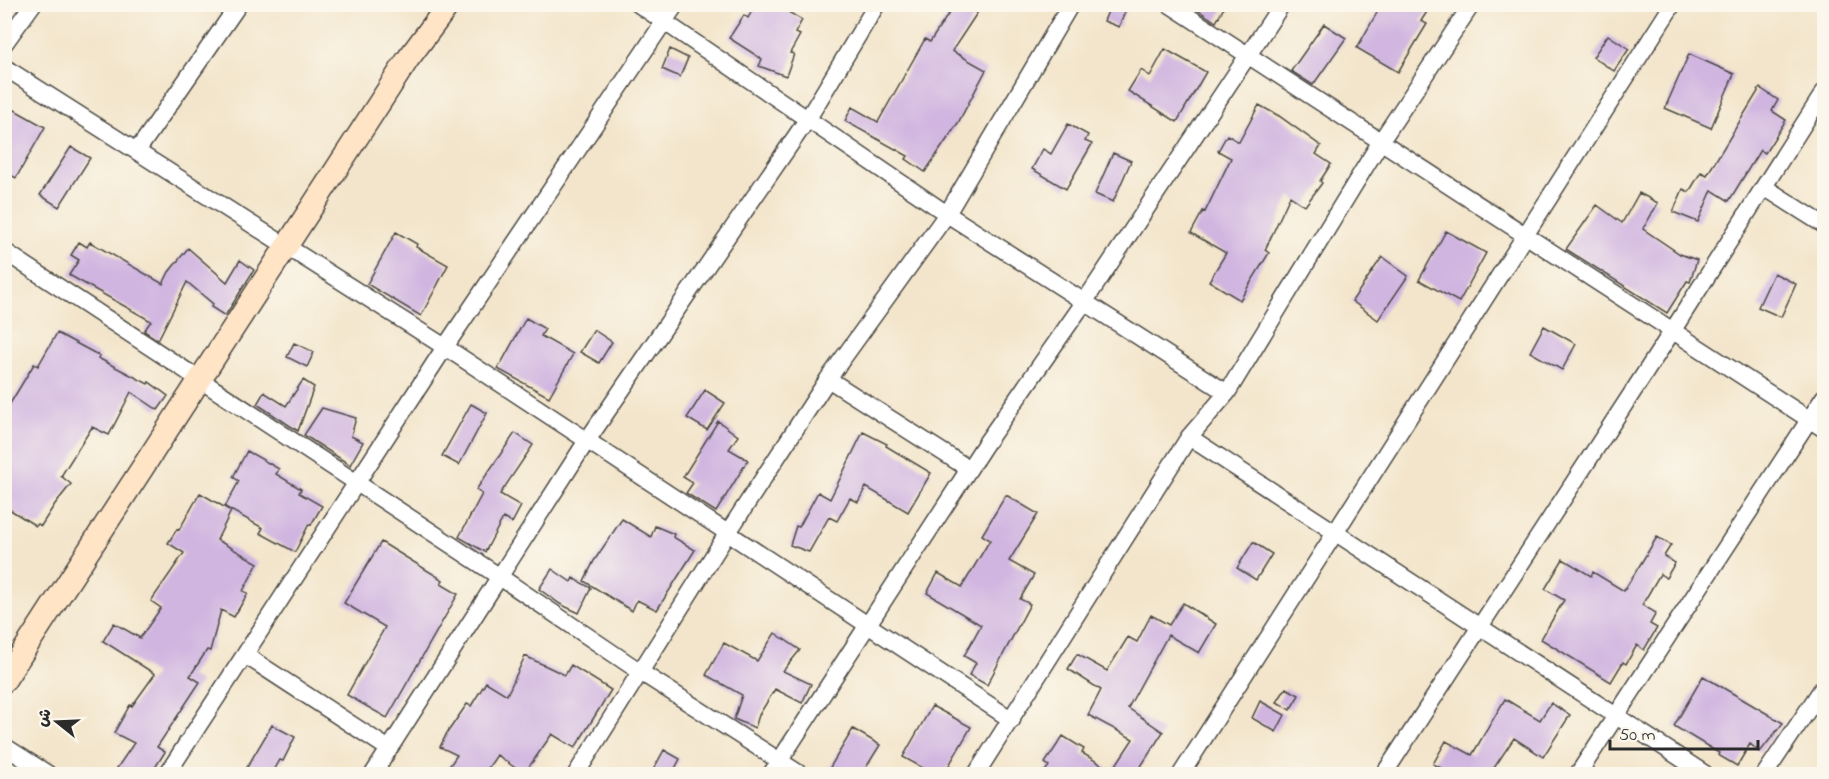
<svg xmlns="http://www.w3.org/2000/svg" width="1829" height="779" font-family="'Indie Flower','Playpen Sans Arabic',sans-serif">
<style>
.building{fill:#d0b5e0}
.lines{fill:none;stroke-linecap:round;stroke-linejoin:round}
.street-casing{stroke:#494743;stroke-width:19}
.secondary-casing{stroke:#494743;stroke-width:25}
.street{stroke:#fff;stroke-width:16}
.secondary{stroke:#ffe4c6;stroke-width:22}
</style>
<rect width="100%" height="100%" fill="#fbf7ec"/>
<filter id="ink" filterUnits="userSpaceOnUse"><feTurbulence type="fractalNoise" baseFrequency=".0167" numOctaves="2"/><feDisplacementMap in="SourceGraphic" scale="12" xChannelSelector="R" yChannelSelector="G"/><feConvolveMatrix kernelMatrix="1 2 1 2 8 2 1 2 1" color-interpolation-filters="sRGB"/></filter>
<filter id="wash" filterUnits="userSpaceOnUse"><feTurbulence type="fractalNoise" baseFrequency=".008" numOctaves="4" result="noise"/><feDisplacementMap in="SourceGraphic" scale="24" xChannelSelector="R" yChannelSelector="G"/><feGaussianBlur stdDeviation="1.35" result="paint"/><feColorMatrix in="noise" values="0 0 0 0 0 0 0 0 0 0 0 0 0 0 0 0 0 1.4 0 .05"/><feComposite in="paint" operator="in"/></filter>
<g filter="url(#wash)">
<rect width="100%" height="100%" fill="#f3e5cb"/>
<g id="blocks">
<!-- building -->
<path class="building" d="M756,4h19l27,16 -7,13 5,2 -10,18 4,1 -8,22 -27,-10 3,-7 -33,-21 15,-23 4,3z
M955,4h28l-31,47 34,19 -28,53 -33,49 -19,-13 2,-3 -63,-35 7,-14 26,15 47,-83 5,3z
M1111,4h17l-9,23 -15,-6z
M1189,4h37l-10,18z
M1382,4h50l-11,17 6,3 -29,48 -41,-24z
M1324,24l22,14 -33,47 -22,-14z
M1608,35l21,14 -15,22 -21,-14z
M670,49l18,9 -8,19 -18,-8z
M1165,49l41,23 -29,50 -49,-31 13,-21 9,6z
M1689,54l45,20 -23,54 -46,-20z
M1760,88l18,12 -6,11 14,9 -21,33 -5,-3 -31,51 -17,-11 -14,32 -25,-10 10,-23 6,3 12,-20 6,3z
M1259,105l20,11 42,30 -5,8 15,10 -11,17 2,2 -17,23 -15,-10 -25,54 4,3 -29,47 -31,-19 17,-28 -35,-20 12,-22 2,1 26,-54 -13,-7 9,-16 12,7z
M13,109l32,18 -29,51 -12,-7v-47z
M1068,124l20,11 -3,6 7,3 -26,45 -34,-20 11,-20 8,5z
M71,147l19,11 -31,49 -19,-12z
M1113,153l18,8 -18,41 -18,-8z
M1639,193l19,10 -15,26 37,25 17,6 -7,22 -3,-1 -20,32 -101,-64 31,-44 25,18z
M1446,231l40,22 -27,49 -40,-22z
M396,232l21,12 -1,3 32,18 -27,51 -54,-32z
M79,242l8,5 3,-5 73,42 6,-12 19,-24 39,34 13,-22 14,10 -29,46 -14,-9 2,-3 -26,-22 -29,58 -14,-9 7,-10 -82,-46 10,-15 -8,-5z
M1382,257l26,19 -30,44 -26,-19z
M1774,273l22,11 -15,33 -23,-10z
M526,318l19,11 -4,7 32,18 -24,43 -51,-28z
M1544,326l32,18 -14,26 -32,-18z
M594,330l18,12 -13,21 -19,-11z
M57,333l43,23 -2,2 50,26 1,-2 19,14 -10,14 -27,-18 -22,43 -17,-8 -31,49 10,8 -16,20 -14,22 -3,-2 -2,2 -32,-20 1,-94 29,-48 4,2z
M294,343l20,9 -7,15 -20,-10z
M303,380l11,7 -16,44 -41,-27 7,-12 22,14z
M705,390l20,13 -18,27 -20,-12z
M471,404l16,9 -28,52 -17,-9z
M322,408l34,10 -5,18 12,6 -13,23 -46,-30z
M718,421l20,15 -9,13 19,11 -32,52 -30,-19 7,-10 -10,-6z
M863,432l24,12 -1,2 45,27 -23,39 -42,-25 -8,15 -8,-4 -13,23 -8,-4 -20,35 -19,-7 6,-19 3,1 19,-35 12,7z
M515,433l18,12 -33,49 21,12 -9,17 -9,-5 -18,34 -26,-15 23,-43 -6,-4z
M247,451l32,18 -3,5 25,15 -2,4 23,13 -11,19 -2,-1 -14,28 -35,-19 3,-5 -38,-21 14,-26 -6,-4z
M200,493l31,18 -14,29 41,23 -15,28 5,2 -14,24 -13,-7 -11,41 -3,-1 -17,26 10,6 -43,65 8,5 -14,22h-38l21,-31 -20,-10 16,-28 2,1 23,-32 -52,-33 11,-18 26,15 21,-30 -10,-7 33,-48 -16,-10 9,-14 2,1z
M1006,495l32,19 -29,47 25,14 -14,24 10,5 -43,81 -18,-10 7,-12 -12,-7 17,-31 -54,-32 11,-20 24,14 28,-47 -8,-5z
M622,519l29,18 4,-11 19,8 -1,3 22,13 -38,60 -20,-10 -5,11 -48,-30 10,-20z
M1657,537l14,8 -7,11 11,7 -9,15 -6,-4 -18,31 14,8 -6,11 7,4 -13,22 -7,-5 -11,19 -3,-2 -12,20 -70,-43 23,-39 -19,-11 18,-30 28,17 2,-4 31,19z
M381,542l62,38 -2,4 17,10 -71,124 -40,-23 38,-68 -41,-24z
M1253,542l19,12 -16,26 -19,-12z
M552,569l19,13 2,-4 18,10 -12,25 -19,-9 -21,-15z
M1183,603l33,21 -17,29 -31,-18 -40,73 35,24 -27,42h-93l6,-8 -4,-3 18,-27 21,13 -2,4 30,18 21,-32 -45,-24 13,-25 -33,-21 9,-15 30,17 21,-34 9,5 14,-27 18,10z
M775,633l25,17 -17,21 28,13 -9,19 -27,-14 -16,26 -4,13 -21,-9 8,-24 -36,-20 18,-32 33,18z
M525,656l40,19 6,-10 40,25 -36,58 -23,-14 -28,40 -27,-19 -13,19h-40l13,-19 -17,-8 7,-14 20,-29 4,2 15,-24 21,13z
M1703,676l80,47 -23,29 -10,-8 -13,22 -19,-11 1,-2 -45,-27z
M1286,688l13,7 -9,15 -13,-8z
M1505,699l35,21 11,-17 19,12 -27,42 -29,-19 -24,36h-37l-20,-10 13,-23 26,14z
M1260,701l25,14 -9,17 -24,-14z
M932,706l39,21 -27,47h-10l-31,-17z
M272,725l23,12 -12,24 -3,-1 -8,14h-29z
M853,729l27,16 -18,29h-36z
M664,750l16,9 -8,15h-21z"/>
</g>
</g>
<g filter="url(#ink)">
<use href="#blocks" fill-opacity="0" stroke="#494743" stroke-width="1.5"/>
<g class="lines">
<defs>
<path id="street" d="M638,4l309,210 280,179
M1169,4l655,425
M4,44l29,-40
M4,67l441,280 567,373
M137,151l102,-147
M1764,187l60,38
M4,251l496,326 142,96 158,101
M828,379l141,90
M1189,437l516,337
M245,655l144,94
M4,746l44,28
M167,774l278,-427 231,-343
M373,774l213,-332 221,-322 70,-116
M576,774l151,-240 101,-155 119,-165 124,-210
M771,774l213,-328 101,-145 197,-297
M976,774l213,-337 38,-44 154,-252 91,-137
M1181,774l492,-770
M1384,774l289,-444 151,-238
M1578,774l246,-377
M1765,774l59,-88"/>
<path id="secondary" d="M4,681l404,-622 41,-55"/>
</defs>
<!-- street casing -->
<use href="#street" class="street-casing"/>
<!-- secondary casing -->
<use href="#secondary" class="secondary-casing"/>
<!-- street -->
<use href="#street" class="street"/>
<!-- secondary -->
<use href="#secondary" class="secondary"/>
</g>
</g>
<!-- margin -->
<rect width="1829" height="779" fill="none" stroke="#fbf7ec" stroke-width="24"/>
<!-- north arrow -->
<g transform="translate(57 722) rotate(288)" stroke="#fbf7ec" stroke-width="4.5" paint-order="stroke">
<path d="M0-4.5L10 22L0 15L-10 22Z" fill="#2b2b2b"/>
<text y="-9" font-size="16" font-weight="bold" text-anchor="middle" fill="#2b2b2b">ش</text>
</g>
<!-- scale -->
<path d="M1610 740v9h148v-9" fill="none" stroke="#2b2b2b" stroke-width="3"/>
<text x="1619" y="740" font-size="18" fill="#2b2b2b" stroke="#fbf7ec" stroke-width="4.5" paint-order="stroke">50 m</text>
</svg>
